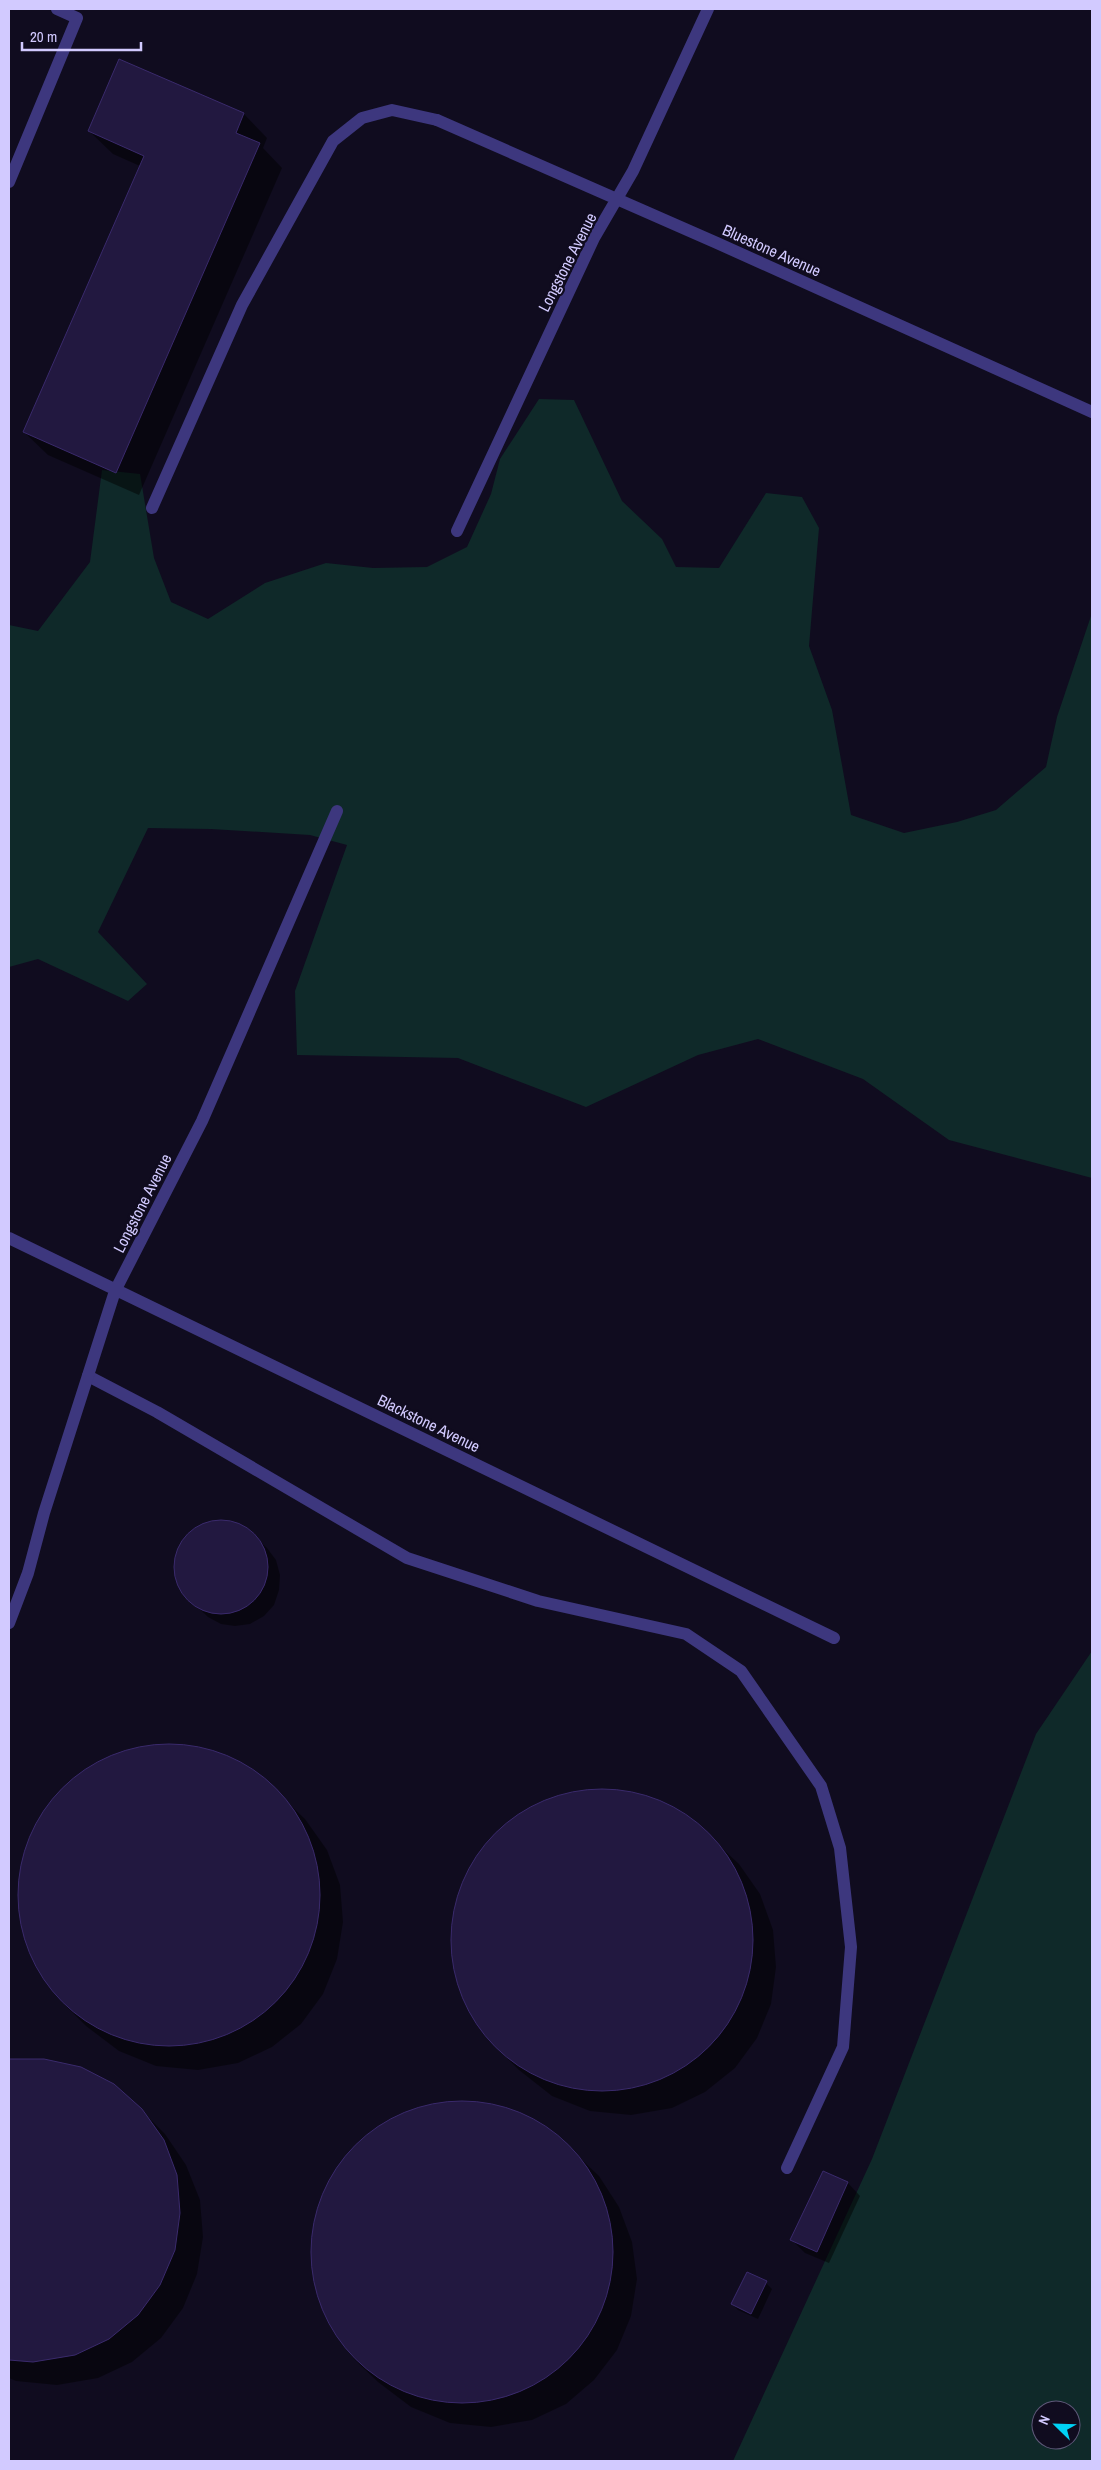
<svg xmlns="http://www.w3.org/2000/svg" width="1101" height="2470" font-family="'Archivo Narrow',sans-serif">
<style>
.green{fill:#0f2929;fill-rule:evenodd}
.shadow{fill:#0007}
.building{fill:#221840;stroke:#3a2a6c}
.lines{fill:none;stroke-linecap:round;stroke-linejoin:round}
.service{stroke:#3d377e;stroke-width:12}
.minor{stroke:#3d377e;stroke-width:12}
.labels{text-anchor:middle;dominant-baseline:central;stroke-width:4.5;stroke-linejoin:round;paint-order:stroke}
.street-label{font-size:16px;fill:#d2caff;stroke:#100c1f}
</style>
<rect width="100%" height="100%" fill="#100c1f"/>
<!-- green -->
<path class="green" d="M539,399l35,1 48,101 40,38 14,28 43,1 47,-75 36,4 17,31 -10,118 23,64 19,105 53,18 53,-11 39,-12 50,-43 11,-50 35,-104v565l-143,-38 -86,-61 -105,-40 -60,16 -112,52 -128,-49 -161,-3 -2,-64 52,-146 -37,-10 -99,-6 -63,-1 -50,104 49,52 -19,17 -90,-42 -29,8v-342l29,6 52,-69 12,-92 38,4 14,84 17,44 37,17 57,-36 61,-20 47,5 54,-1 40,-20 24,-53 9,-35z
M1092,1651v810h-359l139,-302 164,-425zM1041,2410h30v30h-30z"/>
<!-- shadow -->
<path class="shadow" d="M120,61l124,53 23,24 -4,10 19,20 -143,327 -91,-40 -24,-23 116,-266 -27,-12 -24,-23z
M227,1521l15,4 25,23 9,12 4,15 -1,15 -5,15 -10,11 -14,8 -15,2 -14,-2 -13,-7 -25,-24 -6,-13 -2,-15 4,-15 7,-13 12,-9 14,-6z
M184,1745l36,9 33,16 52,49 22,31 13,35 3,37 -6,37 -14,35 -22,30 -29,23 -34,16 -40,7 -42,-4 -37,-15 -33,-25 -24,-24 -25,-34 -15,-38 -4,-41 8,-41 18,-37 28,-31 35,-22 40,-12z
M617,1790l37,8 32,17 53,49 21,30 13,36 3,37 -5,37 -14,34 -22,30 -30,24 -33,16 -41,7 -41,-4 -38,-15 -33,-26 -24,-24 -25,-33 -15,-39 -3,-41 7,-41 18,-37 28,-31 35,-21 40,-12z
M44,2060l97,50 24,24 21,31 14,35 3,37 -6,37 -14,34 -22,30 -29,24 -34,16 -41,7 -41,-4 -7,-3v-317z
M478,2102l35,8 34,17 52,49 20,31 13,35 5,37 -6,37 -14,34 -23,30 -28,24 -34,16 -41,7 -41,-4 -39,-16 -33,-25 -24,-23 -24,-34 -15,-38 -3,-42 7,-41 19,-37 27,-31 35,-22 40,-11z
M823,2173l25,10 12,13 -31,67 -24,-10 -13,-13z
M766,2283l6,6 -14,30 -20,-9 -6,-6z"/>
<!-- building -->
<path class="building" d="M119,59l125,54 -8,20 24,10 -144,330 -93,-41 121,-276 -56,-25z
M174 1567a47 47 0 1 1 94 0a47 47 0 1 1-94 0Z
M18 1895a151 151 0 1 1 302 0a151 151 0 1 1-302 0Z
M451 1940a151 151 0 1 1 302 0a151 151 0 1 1-302 0Z
M9,2059h35l37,8 33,17 28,25 22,31 13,35 3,38 -5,37 -15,35 -22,30 -29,24 -34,16 -42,7 -24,-2z
M311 2252a151 151 0 1 1 302 0a151 151 0 1 1-302 0Z
M823,2171l25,11 -31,70 -27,-12z
M747,2272l20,9 -16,33 -20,-10z"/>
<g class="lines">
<!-- service -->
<path class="service" d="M9,182l68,-164 -20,-9
M152,508l90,-203 91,-164 29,-23 30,-8 45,10
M88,1376l69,36 250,146 131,43 148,33 55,37 80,115 19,62 11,99 -8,100 -56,121"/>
<!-- minor -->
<path class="minor" d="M437,120l280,123 375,169
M457,531l137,-293 39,-67 75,-162
M9,1238l825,400
M9,1623l19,-50 16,-60 71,-222 87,-170 135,-310"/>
</g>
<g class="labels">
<!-- street labels -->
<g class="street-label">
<text transform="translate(772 250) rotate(24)">Bluestone Avenue</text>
<text transform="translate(567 262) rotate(-63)">Longstone Avenue</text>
<text transform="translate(142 1203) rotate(-63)">Longstone Avenue</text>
<text transform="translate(429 1423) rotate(26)">Blackstone Avenue</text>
</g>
</g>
<!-- border -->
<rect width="1101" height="2470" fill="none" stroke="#d2caff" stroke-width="20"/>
<!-- north arrow -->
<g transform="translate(1056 2425) rotate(293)"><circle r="24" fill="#100c1f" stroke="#5e5879"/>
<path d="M0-4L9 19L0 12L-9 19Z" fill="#00d2f5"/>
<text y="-8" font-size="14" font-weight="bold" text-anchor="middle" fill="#d2caff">N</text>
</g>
<!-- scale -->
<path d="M22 42v8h119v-8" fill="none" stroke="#d2caff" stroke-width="2.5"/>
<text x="30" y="42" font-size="15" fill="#d2caff" stroke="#100c1f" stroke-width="4" paint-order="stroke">20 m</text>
</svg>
